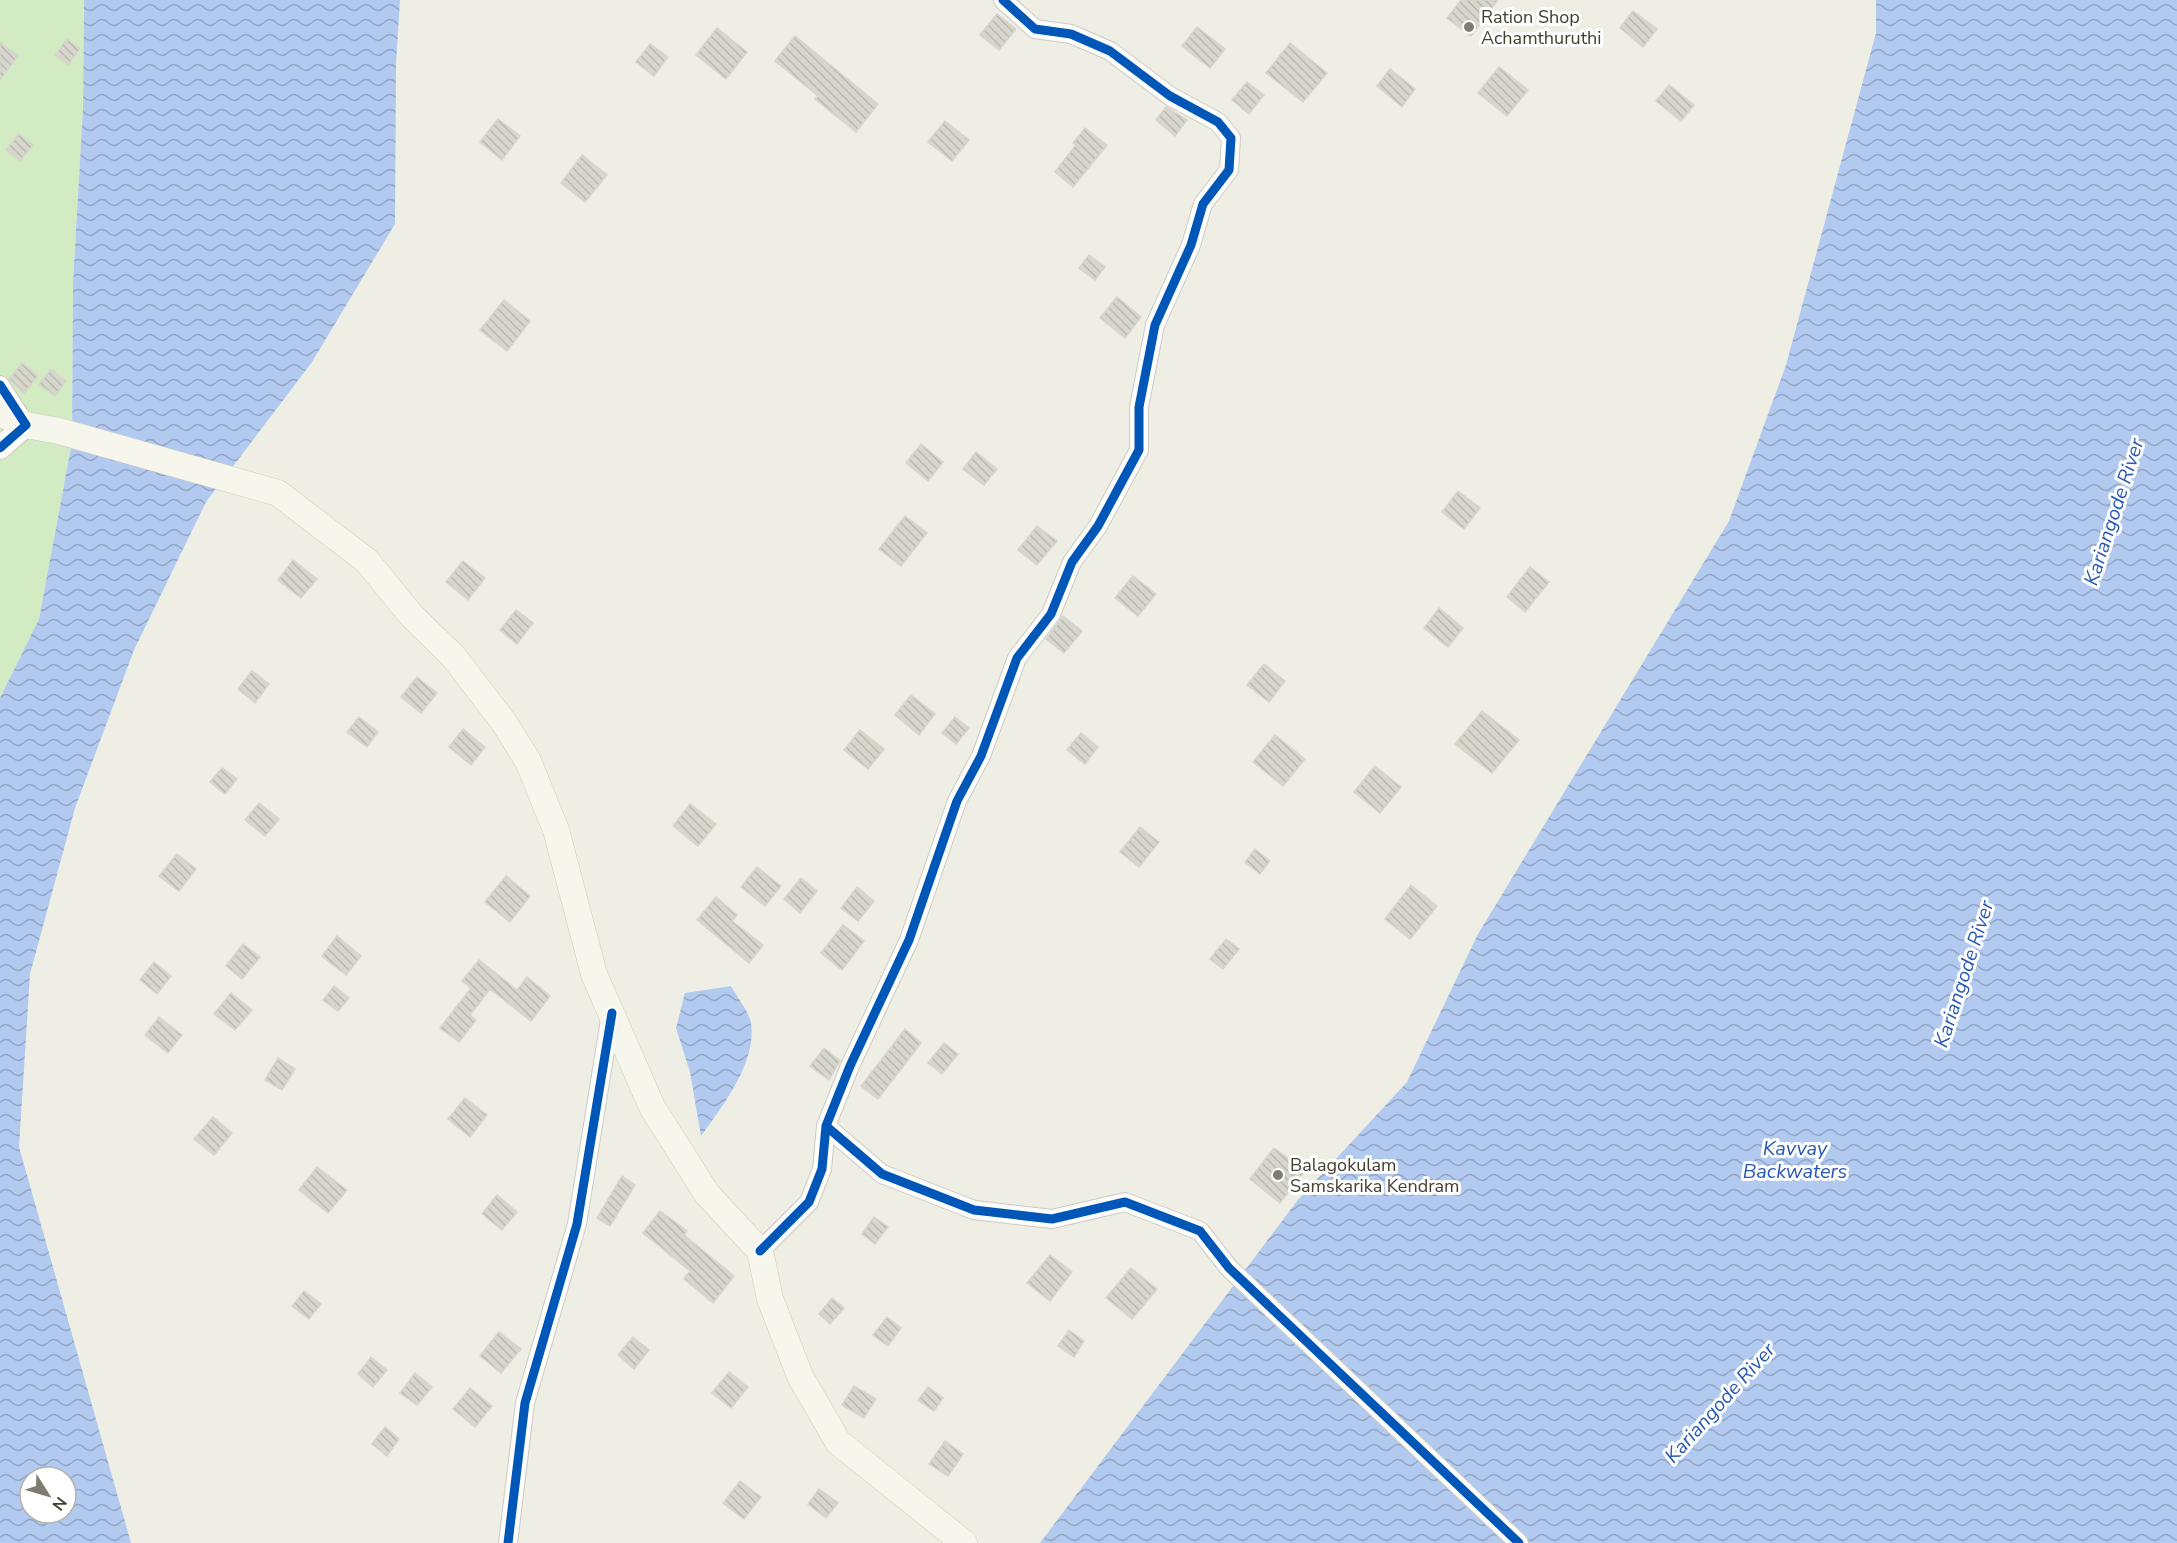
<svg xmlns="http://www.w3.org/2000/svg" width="2177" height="1543" font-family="'Nunito Sans',sans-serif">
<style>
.grass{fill:#d3ebc3}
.water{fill:url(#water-waves);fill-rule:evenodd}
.building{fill:url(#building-back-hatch);stroke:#d6d5cb;stroke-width:1.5}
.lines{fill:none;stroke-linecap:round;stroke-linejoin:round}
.minor-casing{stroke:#cccbc3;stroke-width:20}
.tertiary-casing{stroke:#cccbc3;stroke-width:24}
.secondary-casing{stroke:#cdcdbc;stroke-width:27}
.minor{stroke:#fcfcfb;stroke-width:18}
.tertiary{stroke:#fcfcfb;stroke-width:22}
.secondary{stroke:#f6f6ec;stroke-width:26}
.cycleway-casing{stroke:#fff;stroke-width:13}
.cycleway{stroke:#0057b8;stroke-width:9}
.poi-dot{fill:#7f7d71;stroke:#fff;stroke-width:2}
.labels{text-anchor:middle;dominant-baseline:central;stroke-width:6;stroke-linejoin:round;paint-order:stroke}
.poi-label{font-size:18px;fill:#434032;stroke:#fff;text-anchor:start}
.water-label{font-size:20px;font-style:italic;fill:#2758b4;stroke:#fff}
</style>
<defs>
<pattern id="water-waves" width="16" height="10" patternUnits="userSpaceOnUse" patternTransform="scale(1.5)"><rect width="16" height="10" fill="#b2caf0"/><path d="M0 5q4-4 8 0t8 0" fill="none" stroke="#92a5c3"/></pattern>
<pattern id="building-back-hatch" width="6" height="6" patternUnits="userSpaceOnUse" patternTransform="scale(1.5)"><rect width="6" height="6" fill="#d7d6cd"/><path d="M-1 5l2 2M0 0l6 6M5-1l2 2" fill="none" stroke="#bab9b0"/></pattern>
</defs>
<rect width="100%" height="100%" fill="#eeeee5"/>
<!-- grass -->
<path class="grass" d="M0,0h84l-1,109 -10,173 -1,160 -33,177 -39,79z"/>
<!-- water -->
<path class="water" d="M84,0h316l-4,64 -1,160 -83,138 -106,140 -72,148 -59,158 -45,166 -11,173 112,396h-131v-845l39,-79 33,-177 1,-160 10,-173zM30,1477h36v36h-36z
M1876,0h301v1543h-1137l257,-342 110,-119 71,-148 251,-413 57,-156 90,-332z
M731,986c6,11 18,26 20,37 6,39 -29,84 -50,113l-11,-64 -14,-44 9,-35z"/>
<!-- building -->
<path class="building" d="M1461,0h37l-27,36 -24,-18z
M1633,11l24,18 -14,18 -23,-19z
M997,14l19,15 -17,21 -19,-15z
M1197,27l28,22 -15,19 -28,-22z
M717,28l30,24 -21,27 -30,-24z
M795,36l83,68 -22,28 -41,-33 3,-3 -43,-35z
M67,39l13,10 -12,16 -13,-10z
M0,42l18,14 -18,24z
M1290,43l37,30 -24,29 -37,-29z
M650,44l18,13 -14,19 -18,-14z
M1499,67l29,23 -21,26 -29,-23z
M1390,69l25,20 -13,18 -25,-21z
M1247,82l17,13 -15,19 -17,-14z
M1669,85l25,20 -13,16 -25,-20z
M1166,107l21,13 -12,16 -19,-16z
M498,119l22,17 -18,24 -22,-18z
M945,121l24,19 -17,21 -24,-19z
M1085,128l22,17 -34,42 -18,-15 21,-27 -3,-2z
M19,134l14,11 -13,16 -14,-11z
M582,155l25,20 -22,27 -24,-19z
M1089,255l16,12 -10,13 -16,-12z
M1117,297l24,20 -16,21 -25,-20z
M504,300l26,21 -23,30 -27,-21z
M22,363l16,13 -14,17 -15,-14z
M51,369l15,12 -11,15 -16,-12z
M921,444l22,18 -15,19 -22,-18z
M976,452l21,17 -13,16 -21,-16z
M1458,491l22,17 -16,21 -22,-17z
M905,516l22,17 -26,33 -22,-17z
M1037,526l20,15 -20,24 -19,-15z
M293,560l24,19 -16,19 -23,-18z
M463,561l22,17 -17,22 -22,-18z
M1530,567l19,15 -24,30 -18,-15z
M1133,576l23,18 -18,22 -23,-18z
M1439,608l24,20 -15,19 -24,-19z
M516,610l17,13 -16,21 -17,-14z
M1063,616l19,15 -18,22 -18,-14z
M1264,664l21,17 -16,21 -22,-17z
M252,671l17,13 -14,19 -17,-14z
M417,677l20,16 -16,20 -20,-16z
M911,695l24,19 -16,21 -24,-20z
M1482,711l37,29 -27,33 -37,-29z
M359,717l19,15 -11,15 -20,-15z
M955,717l14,11 -13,16 -14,-11z
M463,729l22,18 -14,18 -22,-18z
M860,730l24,19 -16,20 -24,-19z
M1081,733l17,14 -13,17 -18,-14z
M1275,735l30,24 -22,27 -30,-24z
M1375,766l26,21 -21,26 -26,-21z
M222,768l15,11 -12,15 -15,-12z
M259,803l20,16 -14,17 -20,-16z
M690,804l26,20 -18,22 -25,-20z
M1140,827l19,15 -20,25 -19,-15z
M1255,849l15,12 -10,13 -15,-12z
M177,854l19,15 -17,22 -20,-15z
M757,867l24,19 -16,20 -24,-19z
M506,876l24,20 -20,26 -25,-20z
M801,878l16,13 -17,22 -16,-14z
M1411,885l26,21 -27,33 -25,-20z
M857,887l17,14 -16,20 -17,-13z
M716,897l21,18 -5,6 31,24 -14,18 -52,-43z
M843,925l21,16 -22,29 -21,-17z
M337,936l24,20 -15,19 -24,-19z
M1226,939l13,10 -16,20 -13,-10z
M243,944l17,13 -18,22 -16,-13z
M479,960l38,30 10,-13 23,19 -19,25 -41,-32 -20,26 6,5 -17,22 -19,-14 31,-40 -9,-7z
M154,962l17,14 -14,18 -17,-14z
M334,986l15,12 -11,13 -15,-11z
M231,993l21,17 -17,20 -21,-16z
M159,1017l23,18 -14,18 -23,-18z
M905,1029l16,14 -43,56 -17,-13z
M944,1043l14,11 -16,20 -14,-11z
M824,1048l16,13 -11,19 -19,-14z
M278,1058l17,11 -13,21 -17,-10z
M465,1098l22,17 -17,22 -22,-18z
M213,1117l19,16 -18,22 -20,-16z
M1274,1148l31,23 -25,32 -30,-24z
M317,1167l30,23 -19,23 -29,-23z
M622,1176l13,9 -25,41 -13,-8z
M497,1195l20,17 -15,18 -20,-16z
M660,1211l27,20 -3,4 50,41 -21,27 -29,-24 6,-8 -47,-38z
M874,1217l14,10 -13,17 -13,-10z
M1050,1255l22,17 -22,29 -23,-18z
M1131,1268l26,21 -25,30 -26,-21z
M304,1291l17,13 -12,15 -17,-13z
M832,1298l12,10 -14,16 -11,-10z
M887,1317l14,11 -13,18 -15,-11z
M1069,1330l15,11 -10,16 -16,-11z
M499,1332l22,17 -20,24 -21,-17z
M633,1337l16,13 -15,19 -16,-14z
M371,1357l16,13 -14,17 -15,-13z
M729,1372l19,15 -17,21 -19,-15z
M415,1373l17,14 -15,18 -17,-12z
M854,1386l22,13 -12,19 -22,-13z
M928,1387l15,11 -9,13 -16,-11z
M470,1388l22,18 -17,21 -22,-18z
M385,1427l14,12 -12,17 -15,-12z
M945,1441l18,13 -15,22 -19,-12z
M740,1481l21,16 -17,22 -21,-16z
M819,1489l19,14 -12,15 -18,-14z"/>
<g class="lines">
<defs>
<path id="minor" d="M0,385l25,39
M826,1126l56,48 92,36 78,9 73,-17 75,29 29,37 290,275
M760,1251l49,-49 13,-33 4,-43 24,-60 59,-126 48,-139 24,-45 36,-98 34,-44 21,-52 26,-36 41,-76v-43l16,-82 36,-80 12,-41 26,-34 2,-32 -13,-16 -48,-26 -60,-45 -39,-17 -36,-5 -32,-29
M508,1543l17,-140 52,-179 34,-210"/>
<path id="tertiary" d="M0,448l26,-23"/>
<path id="secondary" d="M0,413l26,12 33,6 219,62 89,68 44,54 42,41 50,65 25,40 28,69 38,144 58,133 55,87 53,57 10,48 30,77 38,66 126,101"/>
</defs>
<!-- minor casing -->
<use href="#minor" class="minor-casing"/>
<!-- tertiary casing -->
<use href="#tertiary" class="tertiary-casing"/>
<!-- secondary casing -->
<use href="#secondary" class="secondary-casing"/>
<!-- minor -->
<use href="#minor" class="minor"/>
<!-- tertiary -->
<use href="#tertiary" class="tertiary"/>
<!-- secondary -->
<use href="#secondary" class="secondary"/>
<defs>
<path id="cycleway" d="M0,385l26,40 -26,23
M826,1126l56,48 92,36 78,9 73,-17 75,29 29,37 290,275
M760,1251l49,-49 13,-33 4,-43 24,-60 59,-126 48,-139 24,-45 36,-98 34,-44 21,-52 26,-36 41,-76v-43l16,-82 36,-80 12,-41 26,-34 2,-32 -13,-16 -48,-26 -60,-45 -39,-17 -36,-5 -32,-29
M508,1543l17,-140 52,-179 35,-211"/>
</defs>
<!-- cycleway casing -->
<use href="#cycleway" class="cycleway-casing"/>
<!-- cycleway -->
<use href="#cycleway" class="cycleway"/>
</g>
<!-- markers -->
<g class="poi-dot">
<circle cx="1469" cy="27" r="6"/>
<circle cx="1278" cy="1175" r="6"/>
</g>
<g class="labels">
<!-- poi labels -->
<g class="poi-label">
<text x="1481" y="17">Ration Shop<tspan x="1481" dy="21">Achamthuruthi</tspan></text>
<text x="1290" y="1165">Balagokulam<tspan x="1290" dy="21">Samskarika Kendram</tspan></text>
</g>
<!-- water labels -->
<g class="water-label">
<text transform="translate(2114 512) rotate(-72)">Kariangode River</text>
<text transform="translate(1964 974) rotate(-72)">Kariangode River</text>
<text x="1795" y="1148">Kavvay<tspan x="1795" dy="23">Backwaters</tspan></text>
<text transform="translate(1720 1403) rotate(-48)">Kariangode River</text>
</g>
</g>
<!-- north arrow -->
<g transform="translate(48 1495) rotate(127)"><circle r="28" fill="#ffffff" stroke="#b4b3ad" stroke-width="1.5"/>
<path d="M0-4.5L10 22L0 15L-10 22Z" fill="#7f7d71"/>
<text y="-9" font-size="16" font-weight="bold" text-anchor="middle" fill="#434032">N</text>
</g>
</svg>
